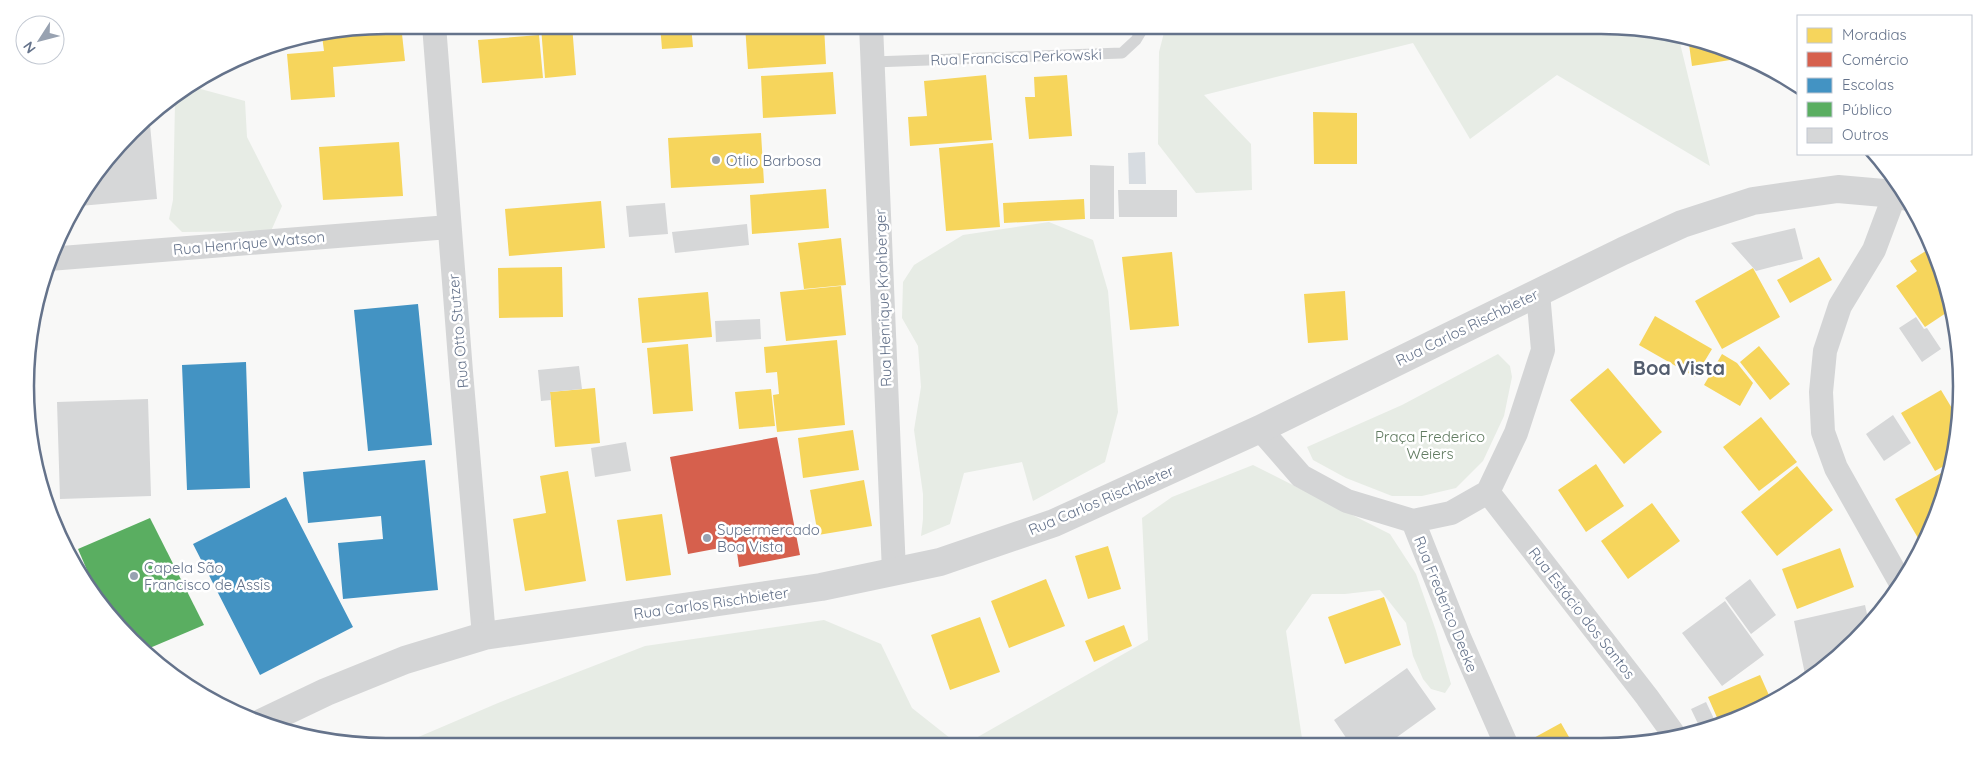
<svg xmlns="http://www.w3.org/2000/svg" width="1987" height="772" font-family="Quicksand,sans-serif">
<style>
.green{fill:#e7ece5}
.water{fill:#d7dce1}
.homes{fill:#f6d55c}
.shops{fill:#d6604d}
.schools{fill:#4393c3}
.public{fill:#5aae61}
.building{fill:#d6d7d8}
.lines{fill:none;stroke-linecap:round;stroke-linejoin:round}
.service{stroke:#d4d5d6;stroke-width:11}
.minor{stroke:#d4d5d6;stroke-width:24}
.tertiary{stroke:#d4d5d6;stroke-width:28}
.poi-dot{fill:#98a2b1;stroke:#fff;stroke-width:2}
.labels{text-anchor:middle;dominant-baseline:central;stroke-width:5;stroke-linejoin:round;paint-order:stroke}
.street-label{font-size:15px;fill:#65738b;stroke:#fff}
.poi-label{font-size:15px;fill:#65738b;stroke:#fff;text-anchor:start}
.park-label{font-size:15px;fill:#617b61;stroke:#fff}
.district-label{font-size:20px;font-weight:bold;fill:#545e6f;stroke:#fff}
.rim{fill:none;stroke:#65738b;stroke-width:2.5}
</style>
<rect width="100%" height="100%" fill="#f8f8f7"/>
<!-- green -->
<path class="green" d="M1166,25h435l77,10 32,131 -153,-91 -87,64 -57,-96 -209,52 47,49 1,46 -56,3 -38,-49 1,-92z
M197,88l48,13 2,36 35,69 -11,25 -89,1 -13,-13 4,-19 2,-97z
M1049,222l44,18 15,51 10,121 -13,50 -72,39 -11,-39 -58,11 -14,51 -29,12 2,-17v-25l-9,-64 7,-43 -3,-41 -16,-28 1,-36 11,-17 49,-30z
M1498,354l12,12 2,11 -8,39 -21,45 -27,27 -34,8h-30l-46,-18 -33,-18 -6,-13 95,-42z
M1253,465l137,69 26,40 20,57 15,53 -6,9 -14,-4 -8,-10 -10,-23 -7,-33 -26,-33 -35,4h-33l-26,37 17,114 -341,1 186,-106 -6,-122 30,-21z
M824,620l57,24 31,64 48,38 -565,1 103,-44 147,-57z"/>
<!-- water -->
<path class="water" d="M1145,152l1,32h-17l-1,-31z"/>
<!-- homes -->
<path class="homes" d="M386,25h15l4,36 -72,6 2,30 -44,3 -4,-46 37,-3 -2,-15z
M572,25l4,50 -31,3 -4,-51z
M660,25h31l2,22 -31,2z
M745,25h79l2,39 -78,5z
M922,25h52l1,5 -52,4z
M980,25h27v1l-26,4z
M1030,25h32v2l-32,1z
M539,35l4,43 -61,5 -4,-43z
M1688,37l54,18 1,3 -51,8z
M833,72l3,42 -73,4 -2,-42z
M986,75l6,65 -82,6 -2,-29 19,-1 -3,-35z
M1067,75l5,61 -43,3 -4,-42h10l-1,-20z
M1313,112l44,1v51h-43z
M761,133l3,50 -93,5 -3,-50z
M399,142l4,54 -80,4 -4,-53z
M993,143l7,84 -54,4 -7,-83z
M826,189l3,39 -77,6 -2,-39z
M1084,199l1,20 -81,4 -1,-20z
M601,201l4,47 -96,8 -4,-47z
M841,238l5,47 -42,4 -6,-46z
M1932,247l11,23 9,39 -27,18 -29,-41 21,-15 -7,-10z
M1172,252l7,74 -49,4 -8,-73z
M1819,257l13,23 -42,23 -13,-23z
M562,267l1,50 -64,1 -1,-50z
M1753,268l27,49 -58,32 -27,-48z
M841,286l5,49 -60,6 -6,-49z
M1345,291l3,49 -40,3 -4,-49z
M708,292l4,45 -70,6 -4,-45z
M1655,316l57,33 -17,28 -56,-32z
M837,340l8,85 -68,7 -4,-37 6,-1 -2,-22 -11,1 -2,-26z
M688,344l5,67 -40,3 -6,-66z
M1759,346l31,38 -20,16 -30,-38z
M1722,354l15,9 16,20 -13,23 -36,-21z
M1608,368l54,64 -38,32 -54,-64z
M595,388l5,55 -45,4 -5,-55z
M771,389l4,37 -36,3 -4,-37z
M1941,390l18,30 -6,41 -18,10 -34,-58z
M1761,417l36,45 -38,29 -36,-44z
M853,430l6,40 -56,8 -5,-40z
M1596,464l28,42 -38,26 -28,-42z
M1797,466l36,44 -56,46 -36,-44z
M1952,467l-2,13 -29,63 -26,-44z
M568,471l18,110 -61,10 -12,-72 33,-6 -6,-37z
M864,480l8,46 -54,9 -8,-45z
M1652,503l28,38 -52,38 -27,-38z
M662,514l9,61 -45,6 -9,-61z
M1108,546l13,43 -33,10 -13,-43z
M1840,548l14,39 -57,22 -15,-40z
M1046,579l19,47 -56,22 -18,-47z
M1384,597l17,48 -56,19 -17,-47z
M980,617l20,55 -50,18 -19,-55z
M1124,625l8,21 -38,16 -9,-21z
M1760,675l12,27 -12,8 -41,12 -11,-25z
M1561,723l12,21h-41l-2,-4z"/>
<!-- shops -->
<path class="shops" d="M777,437l23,118 -61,12 -3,-22 -48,9 -18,-97z"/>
<!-- schools -->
<path class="schools" d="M418,304l14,141 -64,6 -14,-141z
M246,362l4,126 -63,2 -5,-125z
M425,460l13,130 -95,9 -5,-56 45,-4 -2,-23 -73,7 -5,-51z
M286,497l67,130 -93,48 -67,-131z"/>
<!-- public -->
<path class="public" d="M150,518l54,107 -59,25 -44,-47 -23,-54z"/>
<!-- building -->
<path class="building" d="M149,114l8,85 -77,7v-8z
M1090,165l24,1v53h-24z
M1118,190h59v27h-58z
M665,203l3,31 -39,3 -3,-31z
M747,224l2,21 -74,8 -3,-21z
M1795,228l8,31 -47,12 -25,-28z
M1916,317l8,12 3,-1 14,21 -19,13 -23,-34z
M760,319l1,20 -45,3 -1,-21z
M579,366l3,23 -32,3 1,8 -10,1 -3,-31z
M148,399l3,97 -91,3 -3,-97z
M1893,415l18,28 -27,18 -18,-27z
M626,442l5,29 -36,6 -4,-29z
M1750,579l26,36 -25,19 -26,-36z
M1725,601l39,54 -42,31 -40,-53z
M1865,605l4,18 -30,34 -33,22 -12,-58z
M1407,668l29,41 -50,36h-35l-17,-25z
M1706,702l10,21 -16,5 -9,-19z"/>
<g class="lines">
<!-- service -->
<path class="service" d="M873,62l249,-9 14,-13 9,-15"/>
<!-- minor -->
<path class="minor" d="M434,25l27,347 23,264
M871,25l23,547
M1895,194l-21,56 -34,56 -15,45 -4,41 2,40 13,36 66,117
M49,259l400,-32
M1260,429l41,47 46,25 66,20 38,-8 37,-21 28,-59 27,-83 -5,-57
M1488,492l159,205 28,39
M1413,521l46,116 47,107"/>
<!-- tertiary -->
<path class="tertiary" d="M261,723l65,-31 79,-32 79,-24 337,-49 119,-25 114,-39 206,-94 363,-178 59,-27 71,-23 85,-12 57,5 13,3"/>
</g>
<!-- markers -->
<g class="poi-dot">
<circle cx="716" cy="160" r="5"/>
<circle cx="707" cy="538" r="5"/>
<circle cx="134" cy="576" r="5"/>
</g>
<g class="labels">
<!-- street labels -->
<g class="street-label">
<text transform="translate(1016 57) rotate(-2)">Rua Francisca Perkowski</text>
<text transform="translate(249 243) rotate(-5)">Rua Henrique Watson</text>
<text transform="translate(883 298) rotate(-92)">Rua Henrique Krohberger</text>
<text transform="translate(1467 327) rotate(-26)">Rua Carlos Rischbieter</text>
<text transform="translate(458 331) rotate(-95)">Rua Otto Stutzer</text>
<text transform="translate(1101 500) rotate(-23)">Rua Carlos Rischbieter</text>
<text transform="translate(711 603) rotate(-8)">Rua Carlos Rischbieter</text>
<text transform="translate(1446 604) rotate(68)">Rua Frederico Deeke</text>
<text transform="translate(1582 613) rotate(52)">Rua Estácio dos Santos</text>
</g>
<!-- poi labels -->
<g class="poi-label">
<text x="726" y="160">Otlio Barbosa</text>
<text x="717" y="529">Supermercado<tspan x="717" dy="17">Boa Vista</tspan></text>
<text x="144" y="567">Capela São<tspan x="144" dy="17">Francisco de Assis</tspan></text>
</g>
<!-- park labels -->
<g class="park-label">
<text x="1430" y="436">Praça Frederico<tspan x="1430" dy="17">Weiers</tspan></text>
</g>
<!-- district labels -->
<g class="district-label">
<text x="1679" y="367">Boa Vista</text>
</g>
</g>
<!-- crop -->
<path d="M0 0H1987V772H0ZM386 34H1601A352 352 0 0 1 1953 386V386A352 352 0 0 1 1601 738H386A352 352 0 0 1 34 386V386A352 352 0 0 1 386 34Z" fill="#fff" fill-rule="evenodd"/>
<path class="rim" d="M386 34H1601A352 352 0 0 1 1953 386V386A352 352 0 0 1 1601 738H386A352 352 0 0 1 34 386V386A352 352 0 0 1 386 34Z"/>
<!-- legend -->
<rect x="1797" y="15" width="175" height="140" fill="#ffffff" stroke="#c1c7d1"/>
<rect x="1807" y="28" width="25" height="15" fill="#f6d55c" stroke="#c1c7d1"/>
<text x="1842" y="40" font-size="15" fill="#65738b">Moradias</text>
<rect x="1807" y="52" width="25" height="15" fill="#d6604d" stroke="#c1c7d1"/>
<text x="1842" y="65" font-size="15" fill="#65738b">Comércio</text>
<rect x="1807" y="78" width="25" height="15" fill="#4393c3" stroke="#c1c7d1"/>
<text x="1842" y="90" font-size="15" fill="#65738b">Escolas</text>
<rect x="1807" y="102" width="25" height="15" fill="#5aae61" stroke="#c1c7d1"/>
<text x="1842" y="115" font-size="15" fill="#65738b">Público</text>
<rect x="1807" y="128" width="25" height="15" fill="#d6d7d8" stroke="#c1c7d1"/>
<text x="1842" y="140" font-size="15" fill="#65738b">Outros</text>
<!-- north arrow -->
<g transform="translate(40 40) rotate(234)"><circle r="24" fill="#ffffff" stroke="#c1c7d1"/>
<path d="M0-4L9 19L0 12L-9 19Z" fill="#98a2b1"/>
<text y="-8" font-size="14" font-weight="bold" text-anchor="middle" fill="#65738b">N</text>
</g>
</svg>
